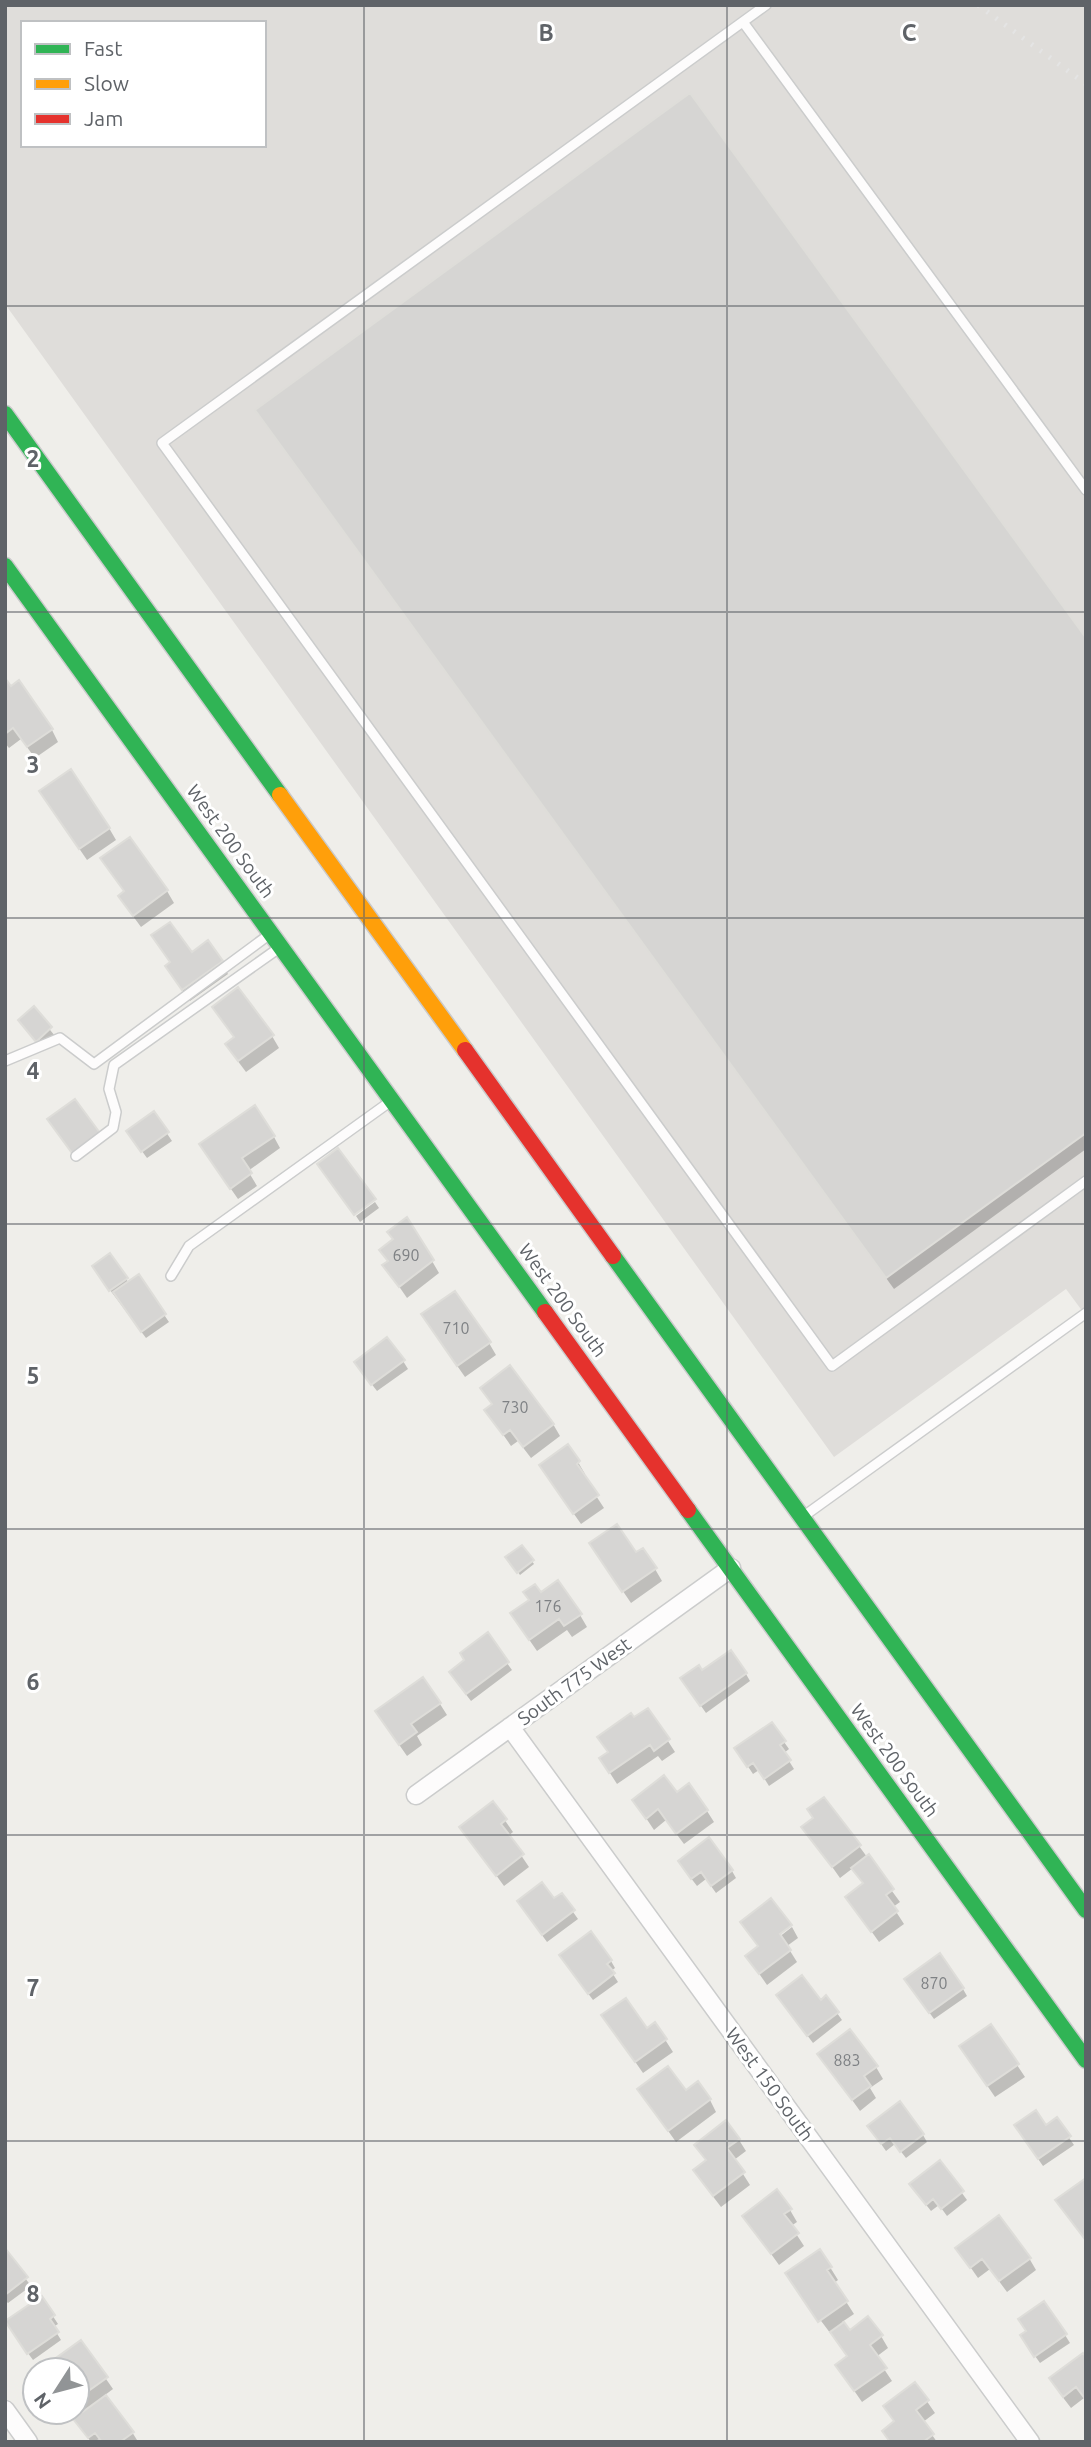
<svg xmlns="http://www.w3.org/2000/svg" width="1091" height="2447" font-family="Ubuntu,sans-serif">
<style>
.industrial{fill:#dfddda;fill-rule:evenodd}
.shadow{fill:#0003}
.building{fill:#d6d5d3;stroke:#deddd9;stroke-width:2}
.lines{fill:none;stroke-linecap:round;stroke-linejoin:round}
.lane-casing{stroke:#cbcccc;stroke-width:12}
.street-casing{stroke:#cbcccc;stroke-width:21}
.fast-casing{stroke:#cacacb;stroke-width:19}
.slow-casing{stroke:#cacacb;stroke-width:19}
.jam-casing{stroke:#cacacb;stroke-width:19}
.lane{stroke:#fdfcfc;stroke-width:9}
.street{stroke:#fdfcfc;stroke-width:18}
.fast{stroke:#30b455;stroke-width:16}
.slow{stroke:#ff9f0a;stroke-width:16}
.jam{stroke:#e5322d;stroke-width:16}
.rail{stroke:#e4e4e4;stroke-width:5;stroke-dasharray:2 9;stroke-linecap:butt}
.grid{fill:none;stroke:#5f6368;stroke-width:2;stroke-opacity:0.55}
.labels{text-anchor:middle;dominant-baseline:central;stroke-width:6;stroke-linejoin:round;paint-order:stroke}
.number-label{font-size:16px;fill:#7e8184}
.street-label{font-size:19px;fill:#5f6368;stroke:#fff}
.grid-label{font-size:23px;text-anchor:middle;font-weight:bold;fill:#5f6368;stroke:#fff;stroke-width:6;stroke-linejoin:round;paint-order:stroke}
</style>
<rect width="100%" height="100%" fill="#efeeea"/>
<!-- industrial -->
<path class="industrial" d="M5,5h1081v1311l-20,-27 -232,168 -829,-1153zM23,23h241v122h-241z"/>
<!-- shadow -->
<path class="shadow" d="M257,410l829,231v508l-192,140z
M5,681l47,49 6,12 -23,16 -14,-19 -12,9 -4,-5z
M48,803l61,25 7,12 -29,20z
M167,891l7,12 -33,24 -14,-19 -2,-15z
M208,943l20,31 -38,27 -16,-23 17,-24z
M214,1008l58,28 7,12 -33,24 -12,-16 1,-18z
M33,1009l22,27 -13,12 -22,-27z
M154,1114l18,27 -25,17 -14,-19z
M274,1137l6,11 -32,23 9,15 -19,13 -30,-43z
M375,1202l4,6 -19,14 -4,-6z
M381,1250l51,11 7,12 -32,25 -22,-32 4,-3z
M98,1274l28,5 3,4 9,-6 31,45 -23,16z
M430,1327l59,16 7,12 -31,22z
M403,1361l5,8 -31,22 -17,-22z
M482,1389l71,35 7,12 -29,22 -13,-17 -7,5 -25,-36 7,-4z
M578,1462l7,12 -2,2 21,32 -23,16 -33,-47z
M522,1547l12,17 -14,11 -12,-17z
M636,1554l19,15 7,12 -31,22 -32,-47z
M541,1595l39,20 7,12 -15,10 -5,-7 -30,21 -18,-26z
M487,1635l25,35 -41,31 -16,-21z
M746,1674l4,7 -44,32 -19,-27z
M440,1704l7,11 -30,21 5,9 -15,11 -23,-33z
M648,1710l27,42 -13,9 -4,-5 -41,28 -9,-14 1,-17 24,-33z
M784,1742l5,7 -5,4 10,16 -25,17 -10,-16 -6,4 -12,-18z
M677,1794l30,17 7,11 -30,22 -18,-24 -12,10 -20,-30z
M493,1803l20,29 -5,4 21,31 -25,19 -43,-59z
M804,1827l55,19 41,56 -7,5 11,17 -25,18 -32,-45 17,-12 -11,-17 -13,10z
M684,1869l48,2 4,7 -20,15 -10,-14 -9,7z
M561,1895l17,24 -31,23 -24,-33 31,-9z
M742,1922l32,19 18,-14 6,11 -11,8 10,16 -30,23 -20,-29 12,-9z
M611,1961l4,7 -4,3 7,11 -25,18 -28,-37z
M911,1987l52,2 4,7 -33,23z
M820,2002l17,11 5,7 -29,23 -30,-40z
M655,2024l18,28 -30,21 -32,-46 36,3z
M991,2026l34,51 -30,20 -26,-38z
M819,2054l57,13 7,12 -13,9 6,10 -16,13z
M639,2090l46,2 25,8 6,12 -40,30z
M1057,2120l17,25 -31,21 -23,-33 26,-6z
M874,2134l49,1 4,7 -21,16 -11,-14 -9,7z
M739,2140l7,11 -12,9 16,25 -29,22 -19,-25 5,-20 -11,-17z
M940,2163l27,37 -20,16 -8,-11 -8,6 -15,-19z
M790,2210l7,12 -6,4 13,20 -25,19 -35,-49z
M957,2248l72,10 7,12 -29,22 -17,-23 -12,9z
M5,2251l26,35 -23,17 -3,-3z
M820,2251l18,29 -4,3 20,31 -12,8 7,10 32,4 7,12 -12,9 16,24 -30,21 -25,-36 12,-8 -55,-73z
M41,2298l17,26 -5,3 8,13 -28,20 -22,-30z
M1065,2335l5,8 -30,20 -14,-20z
M81,2343l32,46 -8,6 27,37 5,8 -3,2h-32l-2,-3 -9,3 -11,-15 6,-15 -9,-13v-29l-32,-1z
M1086,2360v41l-2,-3 -13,10 -13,-17z
M915,2384l20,29 -12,9 14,20h-46l4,-19z"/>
<!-- building -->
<path class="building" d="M690,93l396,545v495l-200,145 -631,-868z
M5,678l6,8 8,-6 34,49 -26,18 -14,-19 -8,6z
M71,769l39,59 -31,21 -40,-58z
M130,837l38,53 -35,26 -15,-20 6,-5 -24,-33z
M170,922l22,30 16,-12 15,21 -41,29 -17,-24 5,-4 -19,-27z
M238,987l36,48 -36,26 -13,-17 9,-7 -22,-30z
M34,1006l18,21 -16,15 -18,-22z
M75,1099l25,34 -28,20 -25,-34z
M255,1105l20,31 -33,22 10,15 -22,16 -31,-45z
M154,1111l15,21 -28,20 -15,-21z
M338,1148l38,51 -22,16 -37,-51z
M407,1217l27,43 -35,27 -17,-22 6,-4 -9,-11 14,-11 -6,-7z
M110,1253l18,25 -19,13 -17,-25z
M139,1274l27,40 -25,18 -28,-40z
M455,1291l36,51 -34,24 -36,-52z
M387,1337l18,23 -34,25 -17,-23z
M510,1365l44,59 -31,23 -13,-17 -7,5 -19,-25 8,-6 -12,-16z
M568,1444l12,17 -3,3 22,31 -26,19 -34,-49z
M617,1524l19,28 7,-4 14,20 -35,24 -33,-49z
M522,1545l12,15 -17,13 -12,-16z
M558,1580l24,34 -18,12 -5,-7 -30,21 -19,-27 19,-13 -6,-8 12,-8 6,8z
M488,1632l21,30 -43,32 -17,-22 15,-12 -4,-7z
M731,1650l16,23 -47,33 -20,-28 19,-13 3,5z
M423,1677l18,26 -30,21 6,8 -18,13 -24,-34z
M648,1708l22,31 -16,12 -4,-6 -41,28 -10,-15 9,-6 -11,-15 34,-24 3,4z
M772,1722l14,19 -6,4 11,15 -27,19 -11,-16 -6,4 -13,-19z
M664,1775l13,17 12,-9 19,27 -32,24 -18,-25 -12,10 -14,-19z
M824,1797l37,48 -29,22 -31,-40 12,-9 -6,-9z
M493,1801l14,18 -6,5 23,30 -28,22 -37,-49z
M709,1837l24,33 -22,16 -10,-14 -10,7 -13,-18z
M869,1854l25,35 -8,6 12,16 -27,21 -26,-35 18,-14 -12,-15z
M542,1882l12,16 8,-5 13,17 -33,25 -25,-34z
M771,1898l21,27 -12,9 11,16 -32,24 -14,-18 13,-10 -18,-24z
M591,1931l21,29 -5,4 8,9 -27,21 -29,-39z
M940,1953l24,35 -35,25 -25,-34z
M802,1975l19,25 5,-5 13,17 -32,24 -31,-41z
M626,1998l21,30 8,-6 12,17 -32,23 -34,-47z
M991,2024l28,40 -32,22 -28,-40z
M850,2029l28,37 -14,10 7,10 -19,14 -35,-46z
M668,2066l18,24 12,-9 13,18 -43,32 -31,-42z
M900,2101l24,33 -24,18 -10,-14 -9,6 -14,-18z
M1036,2110l10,15 11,-8 14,19 -33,23 -24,-34z
M726,2120l14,19 -13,9 18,24 -32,24 -20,-26 13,-10 -12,-15z
M940,2160l24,31 -23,18 -8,-10 -7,6 -17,-21z
M1086,2178v59l-2,1 -29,-38z
M777,2189l15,20 -8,5 15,19 -28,21 -29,-38z
M999,2215l32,43 -32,23 -17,-22 -12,9 -15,-20z
M5,2248l23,29 -23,18z
M820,2249l12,18 -5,3 21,31 -30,21 -33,-49z
M42,2296l13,19 -5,4 9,13 -32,22 -22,-33z
M1044,2301l23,33 -33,23 -14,-22 6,-4 -8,-12z
M868,2316l15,19 -13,10 17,23 -33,23 -19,-26 12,-9 -17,-24 14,-10 6,8z
M81,2340l27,37 -31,22v-29l-35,-2z
M1083,2353l3,4v43l-10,-13 -13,10 -14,-19z
M915,2382l14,18 -13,10 18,24 -11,8h-33l-8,-11 12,-10 -11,-15z
M106,2395l28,37 -14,10h-18l-7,-9 -7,5 -15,-19z"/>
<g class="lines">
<defs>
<path id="lane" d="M766,5l-604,438 670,923 254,-185
M743,22l343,468
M5,1061l55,-23 34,26 176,-130
M76,1156l37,-28 3,-16 -7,-23 5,-24 165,-117
M171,1276l18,-30 202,-145
M804,1516l282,-203"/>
<path id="street" d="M510,1727l520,715
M416,1795l315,-227
M5,2410l23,32"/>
<path id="fast" d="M5,414l275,381
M5,566l540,746
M613,1256l473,654
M688,1510l398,550"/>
<path id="slow" d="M280,795l185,255"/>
<path id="jam" d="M465,1050l148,206
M545,1312l143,198"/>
</defs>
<!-- lane casing -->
<use href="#lane" class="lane-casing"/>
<!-- street casing -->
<use href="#street" class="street-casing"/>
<!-- fast casing -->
<use href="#fast" class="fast-casing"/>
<!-- slow casing -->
<use href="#slow" class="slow-casing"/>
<!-- jam casing -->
<use href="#jam" class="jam-casing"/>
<!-- lane -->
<use href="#lane" class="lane"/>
<!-- street -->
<use href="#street" class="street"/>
<!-- fast -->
<use href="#fast" class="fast"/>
<!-- slow -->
<use href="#slow" class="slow"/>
<!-- jam -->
<use href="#jam" class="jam"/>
<!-- rail -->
<path class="rail" d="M978,5l108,79"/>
</g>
<!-- grid -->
<path class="grid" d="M364,5v2437M727,5v2437M5,306h1081M5,612h1081M5,918h1081M5,1224h1081M5,1529h1081M5,1835h1081M5,2141h1081"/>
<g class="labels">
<!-- number labels -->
<g class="number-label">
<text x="406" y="1255">690</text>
<text x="456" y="1328">710</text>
<text x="515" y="1407">730</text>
<text x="548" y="1606">176</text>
<text x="934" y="1983">870</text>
<text x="847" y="2060">883</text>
</g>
<!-- street labels -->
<g class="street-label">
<text transform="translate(231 841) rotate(54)">West 200 South</text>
<text transform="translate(563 1300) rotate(54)">West 200 South</text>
<text transform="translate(574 1681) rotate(-36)">South 775 West</text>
<text transform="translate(895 1760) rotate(54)">West 200 South</text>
<text transform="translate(770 2084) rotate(54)">West 150 South</text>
</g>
</g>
<g class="grid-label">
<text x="546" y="41">B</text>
<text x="909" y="41">C</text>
<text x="33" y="467">2</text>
<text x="33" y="773">3</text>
<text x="33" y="1079">4</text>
<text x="33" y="1384">5</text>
<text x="33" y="1690">6</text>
<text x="33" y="1996">7</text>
<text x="33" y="2302">8</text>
</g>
<!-- border -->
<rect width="1091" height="2447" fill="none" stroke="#5f6368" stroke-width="14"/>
<!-- legend -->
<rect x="21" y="21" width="245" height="126" fill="#ffffff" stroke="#bfc1c3" stroke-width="2"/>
<rect x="35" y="44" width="35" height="10" fill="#30b455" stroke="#bfc1c3" stroke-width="2"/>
<text x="84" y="56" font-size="21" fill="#5f6368">Fast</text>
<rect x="35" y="79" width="35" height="10" fill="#ff9f0a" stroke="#bfc1c3" stroke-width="2"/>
<text x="84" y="91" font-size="21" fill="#5f6368">Slow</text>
<rect x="35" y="114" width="35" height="10" fill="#e5322d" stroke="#bfc1c3" stroke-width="2"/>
<text x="84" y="126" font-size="21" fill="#5f6368">Jam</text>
<!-- north arrow -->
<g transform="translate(56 2391) rotate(234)"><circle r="33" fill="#ffffff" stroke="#bfc1c3" stroke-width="2"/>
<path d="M0-5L12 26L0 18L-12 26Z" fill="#919496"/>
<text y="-10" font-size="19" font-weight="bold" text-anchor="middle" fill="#5f6368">N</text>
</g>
</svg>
